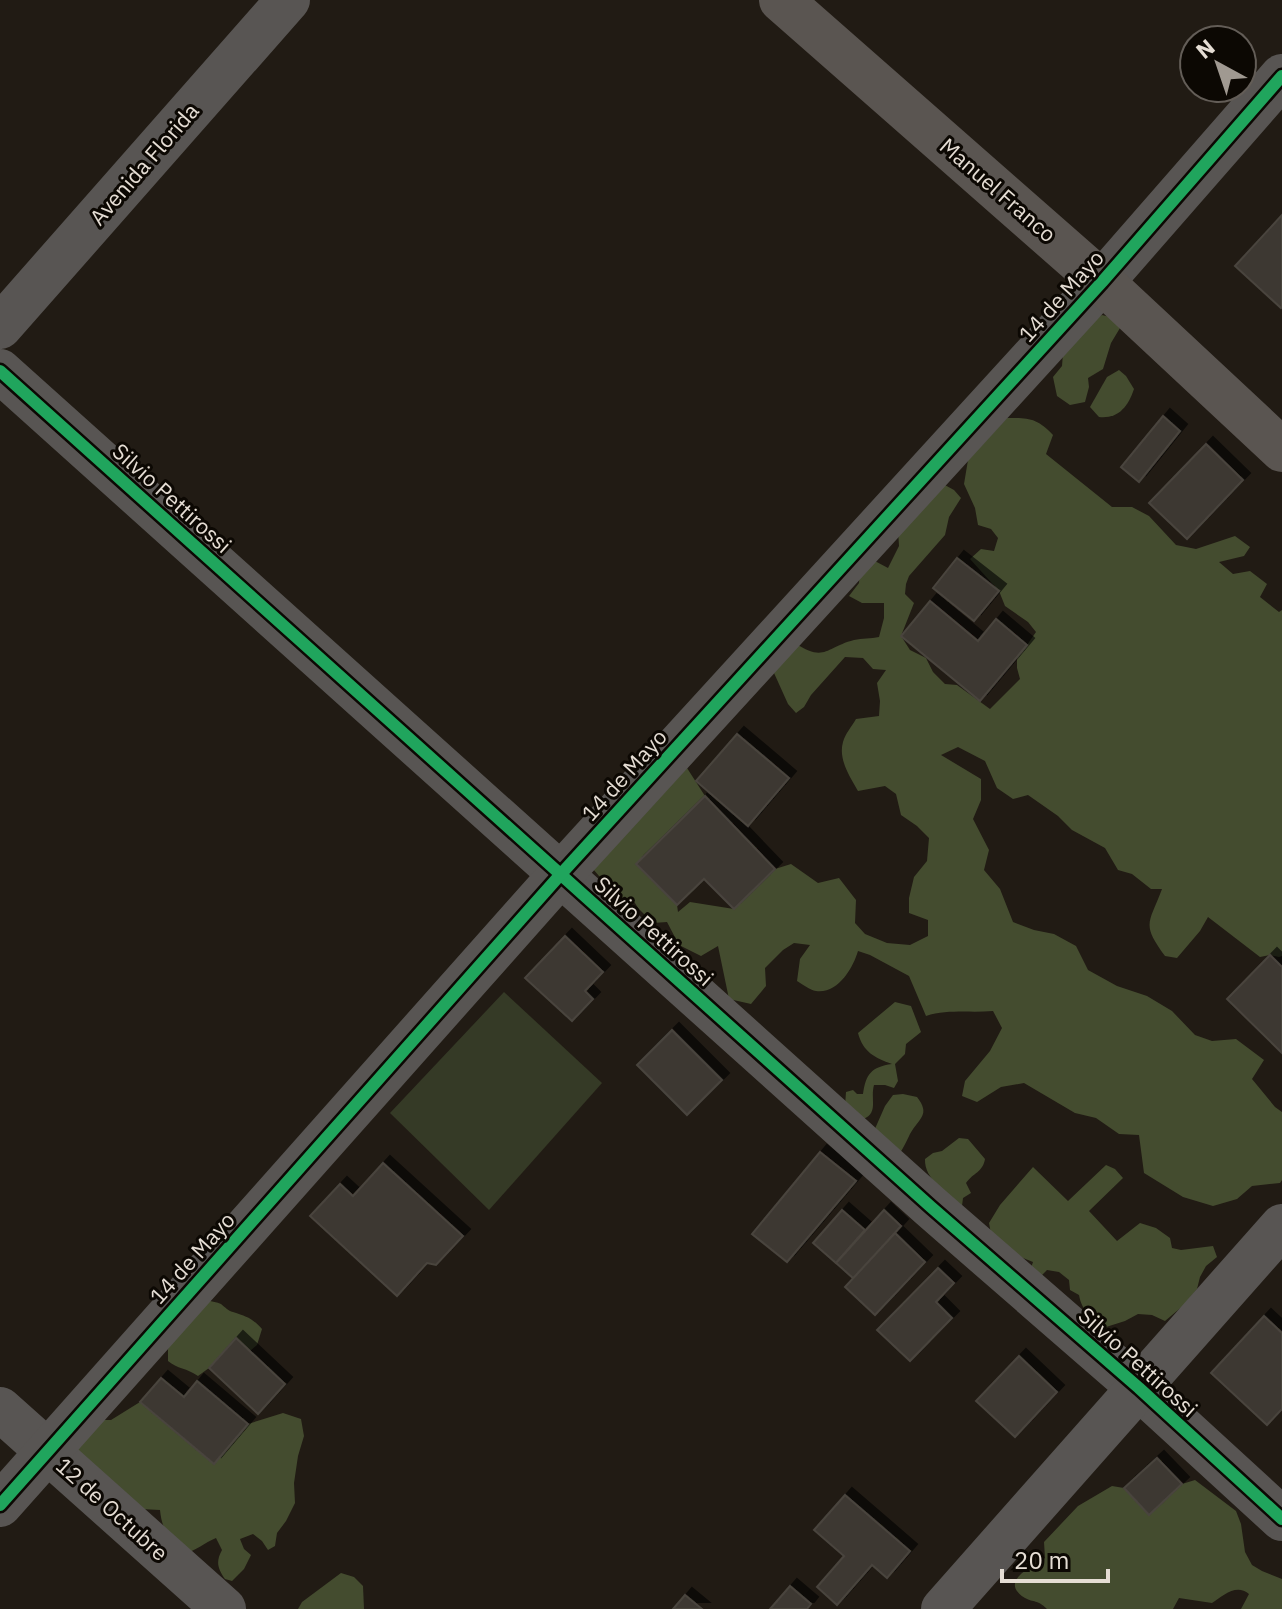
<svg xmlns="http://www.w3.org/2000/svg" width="1282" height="1609" viewBox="0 0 1282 1609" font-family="'IBM Plex Sans',sans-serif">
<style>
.green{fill:#353a26}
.forest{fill:#444c2f}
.building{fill:#3e3933;stroke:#49443e;stroke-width:2;filter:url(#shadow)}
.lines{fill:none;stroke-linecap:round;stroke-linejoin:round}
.minor{stroke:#585553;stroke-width:44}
.major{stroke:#5a5551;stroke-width:44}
.cycleway-casing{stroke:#0c0803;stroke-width:17}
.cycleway{stroke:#20a55d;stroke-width:12}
.labels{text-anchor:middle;stroke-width:6;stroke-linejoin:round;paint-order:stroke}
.street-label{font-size:22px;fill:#e5ddd4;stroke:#0c0803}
</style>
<defs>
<filter id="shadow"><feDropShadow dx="7" dy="-7" stdDeviation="0" flood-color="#0009"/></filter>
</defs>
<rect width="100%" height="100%" fill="#211b14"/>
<path class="green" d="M 504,992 L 602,1083 L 489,1210 L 390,1113 Z"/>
<g class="forest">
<path d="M 1102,315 L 1118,319 L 1120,328 L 1111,343 L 1103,369 L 1088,378 L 1089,387 L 1085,402 L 1070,405 L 1057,396 L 1053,377 L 1062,366 L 1063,353 L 1090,322 Z"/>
<path d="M 1119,370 L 1126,376 L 1134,389 C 1128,407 1118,419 1099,417 L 1090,407 L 1107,377 Z"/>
<path d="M 1007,418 C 1029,418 1037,418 1053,435 L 1046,454 L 1112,507 L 1132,507 L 1149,516 L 1176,545 L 1196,549 L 1235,536 L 1250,547 L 1244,556 L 1219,562 L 1233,574 L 1250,571 L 1267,584 L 1260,597 L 1279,612 L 1282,610 L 1282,956 L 1279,957 L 1270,955 L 1260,957 L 1208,917 L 1200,931 L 1177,958 L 1165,956 C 1141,923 1149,924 1162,889 L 1151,889 L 1132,874 L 1118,870 L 1105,848 L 1072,830 L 1058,816 L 1028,795 L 1013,799 L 997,788 L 985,761 L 958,747 L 941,755 L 981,779 L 981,800 L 973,819 L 989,850 L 984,870 L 1000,889 L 1013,922 L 1034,930 L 1054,934 L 1076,946 L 1088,970 L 1117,986 L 1147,996 L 1172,1011 L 1195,1035 L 1212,1041 L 1236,1039 L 1264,1060 L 1252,1079 L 1275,1107 L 1282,1112 L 1282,1180 L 1280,1183 L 1252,1186 L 1237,1199 L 1213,1206 L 1183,1197 L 1144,1173 L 1139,1135 L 1119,1134 L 1096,1118 L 1075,1113 L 1024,1083 L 1001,1087 L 977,1102 L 962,1096 L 965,1081 L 990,1051 L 1002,1028 L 993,1011 C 970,1013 948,1009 926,1016 L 909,976 L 870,955 L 858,951 C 853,968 838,994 816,991 C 810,990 802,984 797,981 L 800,959 L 810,945 L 794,943 L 783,950 L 765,968 L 766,986 L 751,1004 L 729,999 L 718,946 L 701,956 L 679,945 L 667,922 L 653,923 L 638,908 L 632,898 L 625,902 L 616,897 L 614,884 L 599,876 L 593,869 L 687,768 L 705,796 L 637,864 L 677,905 L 678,912 L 690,902 L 734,909 L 775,869 L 791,864 L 818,883 L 839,878 L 856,900 L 855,923 L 865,934 L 887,943 L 910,945 L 928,936 L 928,920 L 909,913 L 909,898 L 914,877 L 927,861 L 929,838 L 917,826 L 901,815 L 896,794 L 885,786 L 858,791 C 850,777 838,759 843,742 C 845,734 852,726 856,719 L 879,716 L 880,701 L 877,683 L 886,670 L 873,669 L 863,658 L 845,657 L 811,695 L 804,707 L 796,713 L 788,704 L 774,673 L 783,658 L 795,643 C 825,663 826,647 854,640 C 862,638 871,639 879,637 L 884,618 L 884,603 L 862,603 L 849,596 L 859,583 L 860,569 L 873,560 L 888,568 L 899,546 L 898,530 L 943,484 L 954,490 L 961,498 L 949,517 L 945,535 L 909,576 L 906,584 L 905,594 L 914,603 L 901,636 L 910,650 L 926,658 L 933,672 L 945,684 L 957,685 L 990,709 L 1020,679 L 1017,668 L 1017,654 L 1027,645 L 1036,632 L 1028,622 L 1005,606 L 999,591 L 970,559 L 981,549 L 994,551 L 998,538 L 991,529 L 978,525 L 975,508 L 964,484 L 968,460 Z"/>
<path d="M 895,1002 L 911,1006 L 921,1032 L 906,1044 L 905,1054 L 895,1064 L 898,1081 L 894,1088 L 885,1085 L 874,1085 C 870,1099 879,1113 863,1119 L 845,1106 L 846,1092 L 853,1090 L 857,1094 L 863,1094 C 866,1074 871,1067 892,1064 C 875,1058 863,1052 858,1033 Z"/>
<path d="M 903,1094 L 917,1097 C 931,1115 919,1118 910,1134 C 907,1140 904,1147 900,1153 L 874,1131 L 885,1106 L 893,1095 Z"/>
<path d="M 959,1138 L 968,1139 L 985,1159 C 983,1172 973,1173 966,1183 L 971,1193 L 963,1198 L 962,1206 C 948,1193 924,1180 925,1159 L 933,1153 L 942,1151 Z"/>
<path d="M 1106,1165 L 1115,1169 L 1123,1178 L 1089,1211 L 1117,1241 L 1140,1223 L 1156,1228 L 1170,1238 L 1172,1248 L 1181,1250 L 1213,1246 L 1217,1257 L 1206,1266 L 1200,1277 L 1197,1289 L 1184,1305 L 1165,1321 L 1152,1315 L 1138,1314 L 1125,1321 L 1106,1327 C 1092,1318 1082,1312 1079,1295 L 1070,1290 L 1069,1280 L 1059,1272 L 1047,1270 L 1034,1283 L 1029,1274 L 1033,1262 L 1023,1258 L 992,1239 L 989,1223 L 1000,1205 L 1033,1167 L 1068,1201 Z"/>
<path d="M 208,1300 C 212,1302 217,1302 221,1304 C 225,1307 228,1311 233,1312 C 247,1317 251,1317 262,1329 L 257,1345 L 250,1351 L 235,1338 L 209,1368 L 198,1376 C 187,1368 177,1369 168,1361 L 168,1349 L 172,1341 Z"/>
<path d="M 140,1402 L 214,1464 L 248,1424 L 283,1413 L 301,1419 L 304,1436 L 298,1456 L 294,1483 L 295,1503 L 286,1521 L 277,1533 L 275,1546 L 268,1550 L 262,1541 L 253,1534 L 240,1539 L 244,1549 L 251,1555 L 244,1569 L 232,1581 L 225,1579 C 217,1568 216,1561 222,1550 L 216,1538 C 204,1543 197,1550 184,1554 C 170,1539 162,1531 160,1510 L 141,1509 L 75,1459 L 85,1424 L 100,1420 L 111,1420 Z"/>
<path d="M 1195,1480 L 1236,1511 L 1241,1524 L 1245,1552 L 1252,1565 L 1262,1571 L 1282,1579 L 1282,1609 L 1241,1609 L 1249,1594 C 1236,1583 1223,1596 1212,1603 L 1179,1598 L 1173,1609 L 1047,1609 C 1037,1599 1034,1603 1025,1598 C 998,1581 1032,1567 1045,1558 L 1044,1542 L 1078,1506 L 1112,1486 L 1124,1488 L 1182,1484 Z"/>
<path d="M 341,1573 L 354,1577 L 363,1586 L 364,1609 L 298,1609 L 302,1602 Z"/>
</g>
<g class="building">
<path d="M 1282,215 L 1282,307 L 1281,308 L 1235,266 Z"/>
<path d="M 1163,416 L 1180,431 L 1139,482 L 1121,467 Z"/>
<path d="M 1206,444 L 1243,480 L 1187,539 L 1149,503 Z"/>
<path d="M 957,558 L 999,591 L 974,621 L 933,588 Z"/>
<path d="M 930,601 L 978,641 L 996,619 L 1027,645 L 980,701 L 901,636 Z"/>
<path d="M 737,734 L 789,778 L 748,826 L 696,781 Z"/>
<path d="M 705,796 L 775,869 L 734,909 L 704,879 L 677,905 L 636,864 Z"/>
<path d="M 565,936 L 603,972 L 585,991 L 593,999 L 572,1021 L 525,978 Z"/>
<path d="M 1270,955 L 1282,967 L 1282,1053 L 1227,999 Z"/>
<path d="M 672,1030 L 722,1080 L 687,1115 L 637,1065 Z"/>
<path d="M 820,1152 L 856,1181 L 787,1262 L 752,1234 Z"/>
<path d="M 383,1163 L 463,1236 L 436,1265 L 427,1263 L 397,1296 L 310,1216 L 340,1184 L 353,1196 Z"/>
<path d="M 842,1210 L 865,1230 L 836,1263 L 813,1243 Z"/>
<path d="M 884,1210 L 901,1226 L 854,1279 L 836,1263 Z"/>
<path d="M 895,1233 L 925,1262 L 875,1315 L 845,1287 Z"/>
<path d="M 938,1268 L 954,1283 L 936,1302 L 952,1318 L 910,1361 L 877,1330 Z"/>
<path d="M 1264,1316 L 1282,1333 L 1282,1409 L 1267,1425 L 1211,1373 Z"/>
<path d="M 236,1338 L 285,1384 L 258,1414 L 209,1368 Z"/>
<path d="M 1019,1356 L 1057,1392 L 1015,1437 L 976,1401 Z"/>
<path d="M 161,1378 L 184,1397 L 197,1381 L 248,1424 L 214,1464 L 140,1402 Z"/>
<path d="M 1157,1458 L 1182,1484 L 1149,1515 L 1124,1488 Z"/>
<path d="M 845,1495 L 910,1551 L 887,1578 L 872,1565 L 837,1605 L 817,1587 L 844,1556 L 814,1530 Z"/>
<path d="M 790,1586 L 811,1604 L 807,1609 L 770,1609 Z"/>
<path d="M 685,1595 L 702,1609 L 673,1609 Z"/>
</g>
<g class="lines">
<g class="minor">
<path d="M 0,327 L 288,0"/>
<path d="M 0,371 L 931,1207 L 1139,1388 L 1282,1519"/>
<path d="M 0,1409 L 224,1609"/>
<path d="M 0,1505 L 561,874 L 1102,282 L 1282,76"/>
<path d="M 943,1609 L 1282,1226"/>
</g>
<path class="major" d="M 781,0 L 1102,282 L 1282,450"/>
<defs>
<g id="cycleway">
<path d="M 0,371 L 931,1207 L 1139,1388 L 1282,1519"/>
<path d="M 0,1505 L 561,874 L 1102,282 L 1282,76"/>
</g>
</defs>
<use href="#cycleway" class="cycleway-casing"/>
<use href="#cycleway" class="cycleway"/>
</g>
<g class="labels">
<g class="street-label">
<text transform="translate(144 164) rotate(-49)" y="8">Avenida Florida</text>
<text transform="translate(998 190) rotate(41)" y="8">Manuel Franco</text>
<text transform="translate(1061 296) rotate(-48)" y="8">14 de Mayo</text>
<text transform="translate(172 498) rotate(42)" y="8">Silvio Pettirossi</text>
<text transform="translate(624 775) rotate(-48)" y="8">14 de Mayo</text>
<text transform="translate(654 931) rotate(42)" y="8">Silvio Pettirossi</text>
<text transform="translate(192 1258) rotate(-48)" y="8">14 de Mayo</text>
<text transform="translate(1138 1362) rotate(42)" y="8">Silvio Pettirossi</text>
<text transform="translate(112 1509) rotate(42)" y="8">12 de Octubre</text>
</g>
</g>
<g transform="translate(1218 64) rotate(320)"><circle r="38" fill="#0c0803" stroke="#635d57" stroke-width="2"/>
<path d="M0-6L14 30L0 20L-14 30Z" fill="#a09991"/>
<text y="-12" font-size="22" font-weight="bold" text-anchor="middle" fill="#e5ddd4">N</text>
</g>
<path d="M1002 1569v12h106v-12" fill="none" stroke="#e5ddd4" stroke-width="4"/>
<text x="1014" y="1569" font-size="24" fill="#e5ddd4" stroke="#0c0803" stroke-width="6" paint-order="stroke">20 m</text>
</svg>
